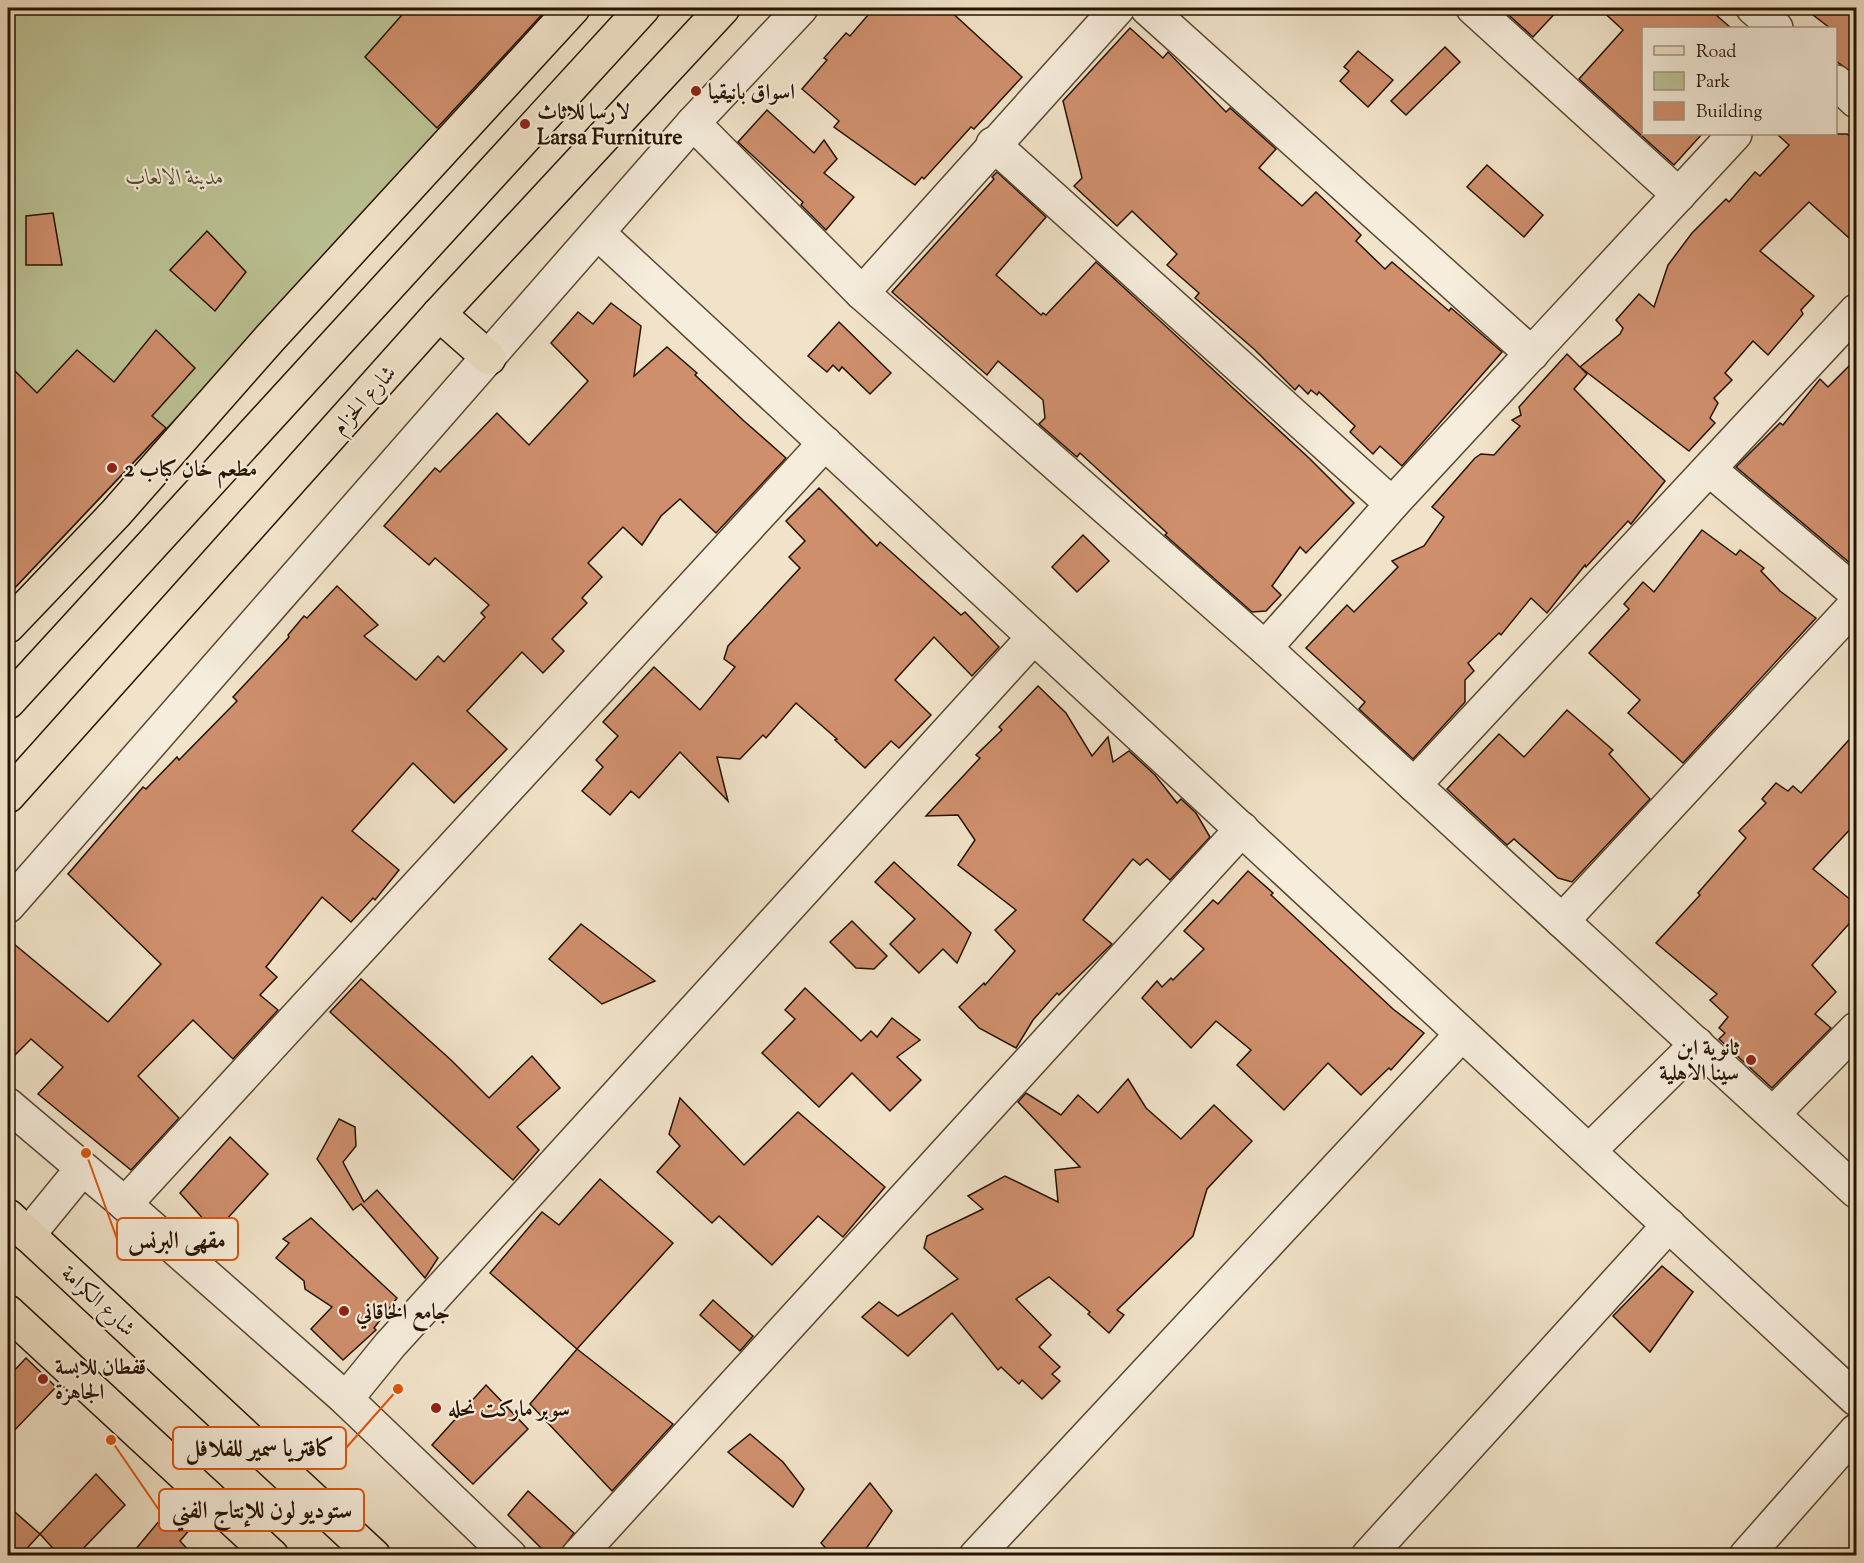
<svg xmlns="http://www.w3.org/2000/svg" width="1864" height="1563" viewBox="0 0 1864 1563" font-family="'Sorts Mill Goudy',Amiri,serif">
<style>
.green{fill:#bcc395;stroke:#716b4a;stroke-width:1.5}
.building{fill:#cf8f6d;stroke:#261300;stroke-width:1.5}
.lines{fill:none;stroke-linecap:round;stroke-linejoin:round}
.minor-casing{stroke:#594732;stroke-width:36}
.major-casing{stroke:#261300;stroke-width:36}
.minor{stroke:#f6eddc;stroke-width:33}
.major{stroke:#f1e3c9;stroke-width:33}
.poi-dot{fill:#8f2418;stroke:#f6eddc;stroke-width:2}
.labels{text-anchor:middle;stroke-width:4.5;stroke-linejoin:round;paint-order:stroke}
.poi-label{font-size:22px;font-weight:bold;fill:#261300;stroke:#f6eddc;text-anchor:start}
.park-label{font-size:22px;font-style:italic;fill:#5a5134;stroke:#f6eddc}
.street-label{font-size:22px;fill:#261300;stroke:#f6eddc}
.leader{fill:none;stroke:#de560b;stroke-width:2}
.callout-dot{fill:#de560b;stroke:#f6eddc;stroke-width:2}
.callout{fill:#f6eddc;stroke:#de560b;stroke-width:2}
.callout-label{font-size:24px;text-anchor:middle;font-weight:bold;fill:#261300}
</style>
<rect width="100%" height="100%" fill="#f1e3c9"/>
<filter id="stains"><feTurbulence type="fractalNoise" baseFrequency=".00333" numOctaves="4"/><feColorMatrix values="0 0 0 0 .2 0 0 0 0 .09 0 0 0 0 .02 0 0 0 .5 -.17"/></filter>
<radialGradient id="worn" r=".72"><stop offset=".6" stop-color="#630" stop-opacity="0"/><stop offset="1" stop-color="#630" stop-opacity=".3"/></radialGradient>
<path class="green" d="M 8,8 L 554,8 L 278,311 L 8,595 Z"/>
<g class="building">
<path d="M 408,8 L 548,8 L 437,128 L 365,57 Z"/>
<path d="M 874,8 L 947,8 L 1022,77 L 974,129 L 971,127 L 924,179 L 922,177 L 915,185 L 834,127 L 839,121 L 802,89 L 827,60 L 824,58 L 846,33 L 850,36 Z"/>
<path d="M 1501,8 L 1560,8 L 1533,37 Z"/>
<path d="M 1599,8 L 1708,8 L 1731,28 L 1644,28 L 1644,134 L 1702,134 L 1674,165 L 1579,79 L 1623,30 Z"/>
<path d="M 1804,8 L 1857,8 L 1857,76 L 1836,61 L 1836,28 L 1830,28 Z"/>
<path d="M 1130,28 L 1163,58 L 1168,52 L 1226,112 L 1230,108 L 1276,149 L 1259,168 L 1302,206 L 1316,192 L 1361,235 L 1356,241 L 1385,269 L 1392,262 L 1449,311 L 1451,308 L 1502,352 L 1402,466 L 1380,446 L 1373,454 L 1350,432 L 1355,426 L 1319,392 L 1317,395 L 1311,390 L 1308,394 L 1299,385 L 1295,390 L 1255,350 L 1195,298 L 1199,293 L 1167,265 L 1177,254 L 1132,211 L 1117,226 L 1074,186 L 1082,178 L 1063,101 Z"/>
<path d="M 1445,47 L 1460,62 L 1406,115 L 1391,101 Z"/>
<path d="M 1358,51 L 1393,80 L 1368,107 L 1340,81 L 1349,71 L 1344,67 Z"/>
<path d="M 767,110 L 814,153 L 824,140 L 837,159 L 824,173 L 854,197 L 826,230 L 801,205 L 803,202 L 738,142 Z"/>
<path d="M 1777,134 L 1847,134 L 1857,140 L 1857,245 L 1809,202 L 1760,251 L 1814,296 L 1801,310 L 1803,314 L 1768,355 L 1753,341 L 1725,373 L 1732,380 L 1714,398 L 1718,403 L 1710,418 L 1715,423 L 1689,451 L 1580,367 L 1620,334 L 1623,328 L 1616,320 L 1639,294 L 1654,307 L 1668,265 L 1692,233 L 1726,199 L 1729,202 L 1755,172 L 1760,176 L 1789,145 Z"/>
<path d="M 1487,165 L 1543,215 L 1524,237 L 1467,187 Z"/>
<path d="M 997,172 L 1046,217 L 996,275 L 1041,315 L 1043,313 L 1046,315 L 1096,262 L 1309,458 L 1354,503 L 1306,553 L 1300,547 L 1272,586 L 1281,595 L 1266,611 L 1252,612 L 1165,535 L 1167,533 L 1080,453 L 1077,457 L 1039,424 L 1045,418 L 1043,400 L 998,361 L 987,375 L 892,292 L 994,179 L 992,177 Z"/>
<path d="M 53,213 L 62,265 L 26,265 L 26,216 Z"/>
<path d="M 207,231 L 246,272 L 215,311 L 170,270 Z"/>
<path d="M 611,303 L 641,326 L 634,376 L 667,347 L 697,373 L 695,375 L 744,421 L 786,458 L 716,533 L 680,499 L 661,516 L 642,545 L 623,527 L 588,563 L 602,577 L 582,598 L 587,603 L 552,639 L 564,651 L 543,673 L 522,652 L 467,711 L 507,749 L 454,803 L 413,763 L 352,831 L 399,870 L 375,900 L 373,898 L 351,922 L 322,897 L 266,967 L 277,977 L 260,995 L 278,1010 L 233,1059 L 193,1020 L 138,1076 L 179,1118 L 131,1170 L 38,1094 L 63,1067 L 31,1039 L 8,1062 L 8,939 L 108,1022 L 161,964 L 68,874 L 143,787 L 146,789 L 177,757 L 179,760 L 237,701 L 233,697 L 289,637 L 288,635 L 304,616 L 307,618 L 337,586 L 378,625 L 364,636 L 416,680 L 438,656 L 444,662 L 485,617 L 481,613 L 489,605 L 435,558 L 429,565 L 384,526 L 435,468 L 440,472 L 497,413 L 529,445 L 588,381 L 551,343 L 578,312 L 593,324 Z"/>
<path d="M 839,322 L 891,373 L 870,394 L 842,367 L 839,371 L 833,365 L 827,372 L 808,356 Z"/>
<path d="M 156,330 L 195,368 L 152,416 L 166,428 L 8,595 L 8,364 L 37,393 L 77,350 L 114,382 Z"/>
<path d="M 1567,354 L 1587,374 L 1574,389 L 1665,481 L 1631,524 L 1628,521 L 1586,567 L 1585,565 L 1547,613 L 1531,598 L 1501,635 L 1499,633 L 1468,663 L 1474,671 L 1465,680 L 1465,702 L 1413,759 L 1359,709 L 1365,702 L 1306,648 L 1347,605 L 1354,612 L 1398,567 L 1392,561 L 1424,546 L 1444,517 L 1432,507 L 1475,458 L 1481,454 L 1494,455 L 1520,426 L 1512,420 L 1521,415 L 1519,407 Z"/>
<path d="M 1857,358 L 1857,556 L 1850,563 L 1736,467 L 1780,423 L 1783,425 L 1820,379 L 1828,387 Z"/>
<path d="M 819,488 L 877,546 L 880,542 L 961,615 L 965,612 L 999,647 L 972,676 L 934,637 L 895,680 L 931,715 L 899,748 L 891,741 L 865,768 L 835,740 L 837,739 L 796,703 L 766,738 L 763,735 L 740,759 L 717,757 L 728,801 L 680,752 L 639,798 L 631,791 L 610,815 L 582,791 L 603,767 L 596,760 L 618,736 L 603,722 L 654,667 L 700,710 L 735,667 L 724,659 L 728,646 L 800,568 L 789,557 L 805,541 L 786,521 Z"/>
<path d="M 1702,530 L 1736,555 L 1740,550 L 1764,568 L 1761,571 L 1780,591 L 1816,618 L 1683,763 L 1628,713 L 1640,700 L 1589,653 L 1629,609 L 1624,604 L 1643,582 L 1654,592 Z"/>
<path d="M 1083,535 L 1109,561 L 1077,592 L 1052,567 Z"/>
<path d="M 1038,686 L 1066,713 L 1092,756 L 1108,737 L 1113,762 L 1129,751 L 1155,775 L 1177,803 L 1181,799 L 1196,813 L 1210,837 L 1170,880 L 1147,859 L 1140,865 L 1133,859 L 1083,920 L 1112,944 L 1059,995 L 1057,993 L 1033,1020 L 1016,1048 L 979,1028 L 959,1007 L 984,983 L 985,985 L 1015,951 L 995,930 L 1016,910 L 958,865 L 975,840 L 958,815 L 926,816 L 980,758 L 976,755 L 1002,730 L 999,727 Z"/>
<path d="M 1567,710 L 1613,750 L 1609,754 L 1650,799 L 1572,882 L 1558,878 L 1514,839 L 1507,845 L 1447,789 L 1499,734 L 1524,757 Z"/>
<path d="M 1857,731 L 1857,822 L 1813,869 L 1857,905 L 1857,915 L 1812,965 L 1836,992 L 1815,1014 L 1831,1028 L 1772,1088 L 1719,1039 L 1725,1033 L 1719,1028 L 1728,1017 L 1710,1000 L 1717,994 L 1656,943 L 1700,895 L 1698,893 L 1746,838 L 1739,831 L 1766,803 L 1762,799 L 1776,783 L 1788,791 L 1793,786 L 1801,793 Z"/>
<path d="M 894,862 L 971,933 L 957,963 L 943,949 L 919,973 L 890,944 L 915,919 L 875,882 Z"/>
<path d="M 1248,871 L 1273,893 L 1271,895 L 1393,1009 L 1424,1033 L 1391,1070 L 1389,1068 L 1361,1095 L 1328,1063 L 1284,1110 L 1237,1065 L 1251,1050 L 1216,1021 L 1191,1048 L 1142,998 L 1157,981 L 1162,987 L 1171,978 L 1173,980 L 1204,949 L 1184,931 L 1213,900 L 1218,904 Z"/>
<path d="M 852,921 L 887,956 L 874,969 L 856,968 L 830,942 Z"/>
<path d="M 581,924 L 655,981 L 602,1004 L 549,959 Z"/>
<path d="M 361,979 L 451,1060 L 489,1098 L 532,1056 L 560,1088 L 517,1127 L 539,1150 L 513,1180 L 330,1012 Z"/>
<path d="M 805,988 L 861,1041 L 871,1031 L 877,1037 L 892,1018 L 920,1040 L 897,1057 L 921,1080 L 890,1111 L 852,1073 L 819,1107 L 762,1053 L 795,1019 L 785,1010 Z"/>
<path d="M 1128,1079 L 1146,1108 L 1181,1139 L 1214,1105 L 1252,1141 L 1207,1189 L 1193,1236 L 1117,1310 L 1124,1315 L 1109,1333 L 1088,1314 L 1090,1312 L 1049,1277 L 1016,1299 L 1051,1335 L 1039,1347 L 1060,1367 L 1052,1374 L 1060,1381 L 1042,1399 L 1022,1380 L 1019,1384 L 1001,1367 L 998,1370 L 952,1313 L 908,1356 L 862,1317 L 879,1302 L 898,1316 L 958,1279 L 924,1248 L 927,1236 L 983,1209 L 968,1196 L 1005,1176 L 1058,1202 L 1055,1170 L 1080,1167 L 1018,1102 L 1026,1093 L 1061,1115 L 1078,1095 L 1098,1113 Z"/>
<path d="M 680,1098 L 744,1165 L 798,1112 L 885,1187 L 843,1237 L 818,1216 L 772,1265 L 719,1216 L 712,1223 L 657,1172 L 680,1146 L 669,1134 Z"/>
<path d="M 339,1119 L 355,1127 L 356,1146 L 343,1162 L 364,1202 L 377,1190 L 438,1258 L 425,1278 L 361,1204 L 353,1210 L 317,1159 Z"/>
<path d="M 230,1137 L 268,1174 L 215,1232 L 180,1193 Z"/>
<path d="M 600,1179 L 673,1243 L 577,1349 L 490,1273 L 542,1212 L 559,1225 Z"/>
<path d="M 311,1218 L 397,1298 L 374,1328 L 376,1330 L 343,1360 L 311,1329 L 332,1307 L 305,1289 L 304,1281 L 276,1258 L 289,1243 L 283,1239 Z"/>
<path d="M 1662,1266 L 1693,1292 L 1650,1352 L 1613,1316 Z"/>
<path d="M 713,1300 L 753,1336 L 740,1351 L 700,1315 Z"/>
<path d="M 577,1349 L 673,1424 L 612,1491 L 530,1404 Z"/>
<path d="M 26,1358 L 56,1387 L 8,1437 L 8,1377 Z"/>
<path d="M 486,1385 L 528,1429 L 473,1484 L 432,1445 Z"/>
<path d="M 750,1434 L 783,1462 L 804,1489 L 793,1507 L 728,1452 Z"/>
<path d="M 96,1474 L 125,1505 L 76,1556 L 60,1556 L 40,1534 Z"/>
<path d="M 870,1483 L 892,1511 L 861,1556 L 833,1556 L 821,1543 Z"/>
<path d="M 528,1491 L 574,1533 L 557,1556 L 549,1556 L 508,1515 Z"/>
<path d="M 180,1496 L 201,1516 L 180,1541 L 194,1556 L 130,1556 Z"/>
<path d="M 8,1506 L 40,1534 L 20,1556 L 8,1556 Z"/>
</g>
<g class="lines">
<defs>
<g id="minor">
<path d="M 1147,8 L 1532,354"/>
<path d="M 1473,8 L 1679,195"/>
<path d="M 1753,8 L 1776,28"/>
<path d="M 1836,82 L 1856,101"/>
<path d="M 693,123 L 862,293 L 1265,648 L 1856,1191"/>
<path d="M 993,144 L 1392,504"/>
<path d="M 598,233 L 1856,1399"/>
<path d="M 862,293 L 1118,8"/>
<path d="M 1709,469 L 1856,593"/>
<path d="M 1265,648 L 1392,504 L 1735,134"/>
<path d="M 1414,785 L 1856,311"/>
<path d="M 8,906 L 693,123 L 801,8"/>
<path d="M 1562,921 L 1856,604"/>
<path d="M 8,1105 L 125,1204 L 346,1399 L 510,1556"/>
<path d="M 1773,1114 L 1856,1029"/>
<path d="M 1589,1151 L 1697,1044"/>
<path d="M 125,1204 L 825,443"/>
<path d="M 28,1235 L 82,1169"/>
<path d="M 346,1399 L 390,1345 L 1034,637"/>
<path d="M 578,1556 L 1242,829"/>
<path d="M 976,1556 L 1462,1034"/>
<path d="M 1368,1556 L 1669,1225"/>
<path d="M 1746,1556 L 1856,1431"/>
</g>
<g id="major">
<path d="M 439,314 L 489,358"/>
<path d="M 8,626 L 116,513 L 271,337 L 573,8"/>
<path d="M 8,702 L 643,8"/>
<path d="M 8,796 L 439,314 L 723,8"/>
<path d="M 8,1216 L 374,1556"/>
<path d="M 8,1312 L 272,1556"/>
</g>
</defs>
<use href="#minor" class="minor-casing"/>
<use href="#major" class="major-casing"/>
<use href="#minor" class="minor"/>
<use href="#major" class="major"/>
</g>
<g class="poi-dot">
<circle cx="696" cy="91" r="6"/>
<circle cx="525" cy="124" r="6"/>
<circle cx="112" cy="468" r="6"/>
<circle cx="1751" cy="1060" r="6"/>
<circle cx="344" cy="1311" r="6"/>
<circle cx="43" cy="1379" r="6"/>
<circle cx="436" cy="1408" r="6"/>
</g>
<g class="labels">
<g class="poi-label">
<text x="708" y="99">اسواق بانيقيا</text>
<text x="537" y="119">لارسا للاثاث<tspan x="537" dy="25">Larsa Furniture</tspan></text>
<text x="124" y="476">مطعم خان كباب 2</text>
<text x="1739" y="1055" text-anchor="end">ثانوية ابن<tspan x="1739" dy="25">سينا الاهلية</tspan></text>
<text x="356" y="1319">جامع الخاقاني</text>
<text x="55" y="1374">قفطان للابسة<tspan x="55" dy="25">الجاهزة</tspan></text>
<text x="448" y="1416">سوبر ماركت نحله</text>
</g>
<g class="park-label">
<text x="175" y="184">مدينة الالعاب</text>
</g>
<g class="street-label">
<text transform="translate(363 399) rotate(-48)" y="8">شارع الحزام</text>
<text transform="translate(99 1300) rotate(43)" y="8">شارع الكرامة</text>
</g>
</g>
<path class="leader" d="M86 1153L117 1239M398 1389L346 1448M111 1440L159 1510"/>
<g class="callout-dot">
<circle cx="86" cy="1153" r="6"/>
<circle cx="398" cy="1389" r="6"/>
<circle cx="111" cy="1440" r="6"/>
</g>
<g class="callout">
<rect x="117" y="1218" width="121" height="42" rx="6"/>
<rect x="173" y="1427" width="173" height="42" rx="6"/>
<rect x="159" y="1489" width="205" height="42" rx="6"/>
</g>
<g class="callout-label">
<text x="177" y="1248">مقهى البرنس</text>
<text x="260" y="1456">كافتريا سمير للفلافل</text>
<text x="262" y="1518">ستوديو لون للإنتاج الفني</text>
</g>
<rect width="1864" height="1563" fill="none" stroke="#f1e3c9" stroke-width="30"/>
<rect x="9" y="9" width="1846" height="1545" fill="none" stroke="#261300" stroke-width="3"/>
<rect x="15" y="15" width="1834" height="1533" fill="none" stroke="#261300" stroke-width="1.5"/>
<rect x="1642" y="27" width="195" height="108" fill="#f6eddc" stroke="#a39684" stroke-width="1.5"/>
<rect x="1654" y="46" width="30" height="9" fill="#f1e3c9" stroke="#a39684" stroke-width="1.5"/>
<text x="1696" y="57" font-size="18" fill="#261300">Road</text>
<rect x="1654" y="72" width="30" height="18" fill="#bcc395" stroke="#a39684" stroke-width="1.5"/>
<text x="1696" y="87" font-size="18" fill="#261300">Park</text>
<rect x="1654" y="102" width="30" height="18" fill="#cf8f6d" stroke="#a39684" stroke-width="1.5"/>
<text x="1696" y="117" font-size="18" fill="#261300">Building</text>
<rect width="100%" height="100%" filter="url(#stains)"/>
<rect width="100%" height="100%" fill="url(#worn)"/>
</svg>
